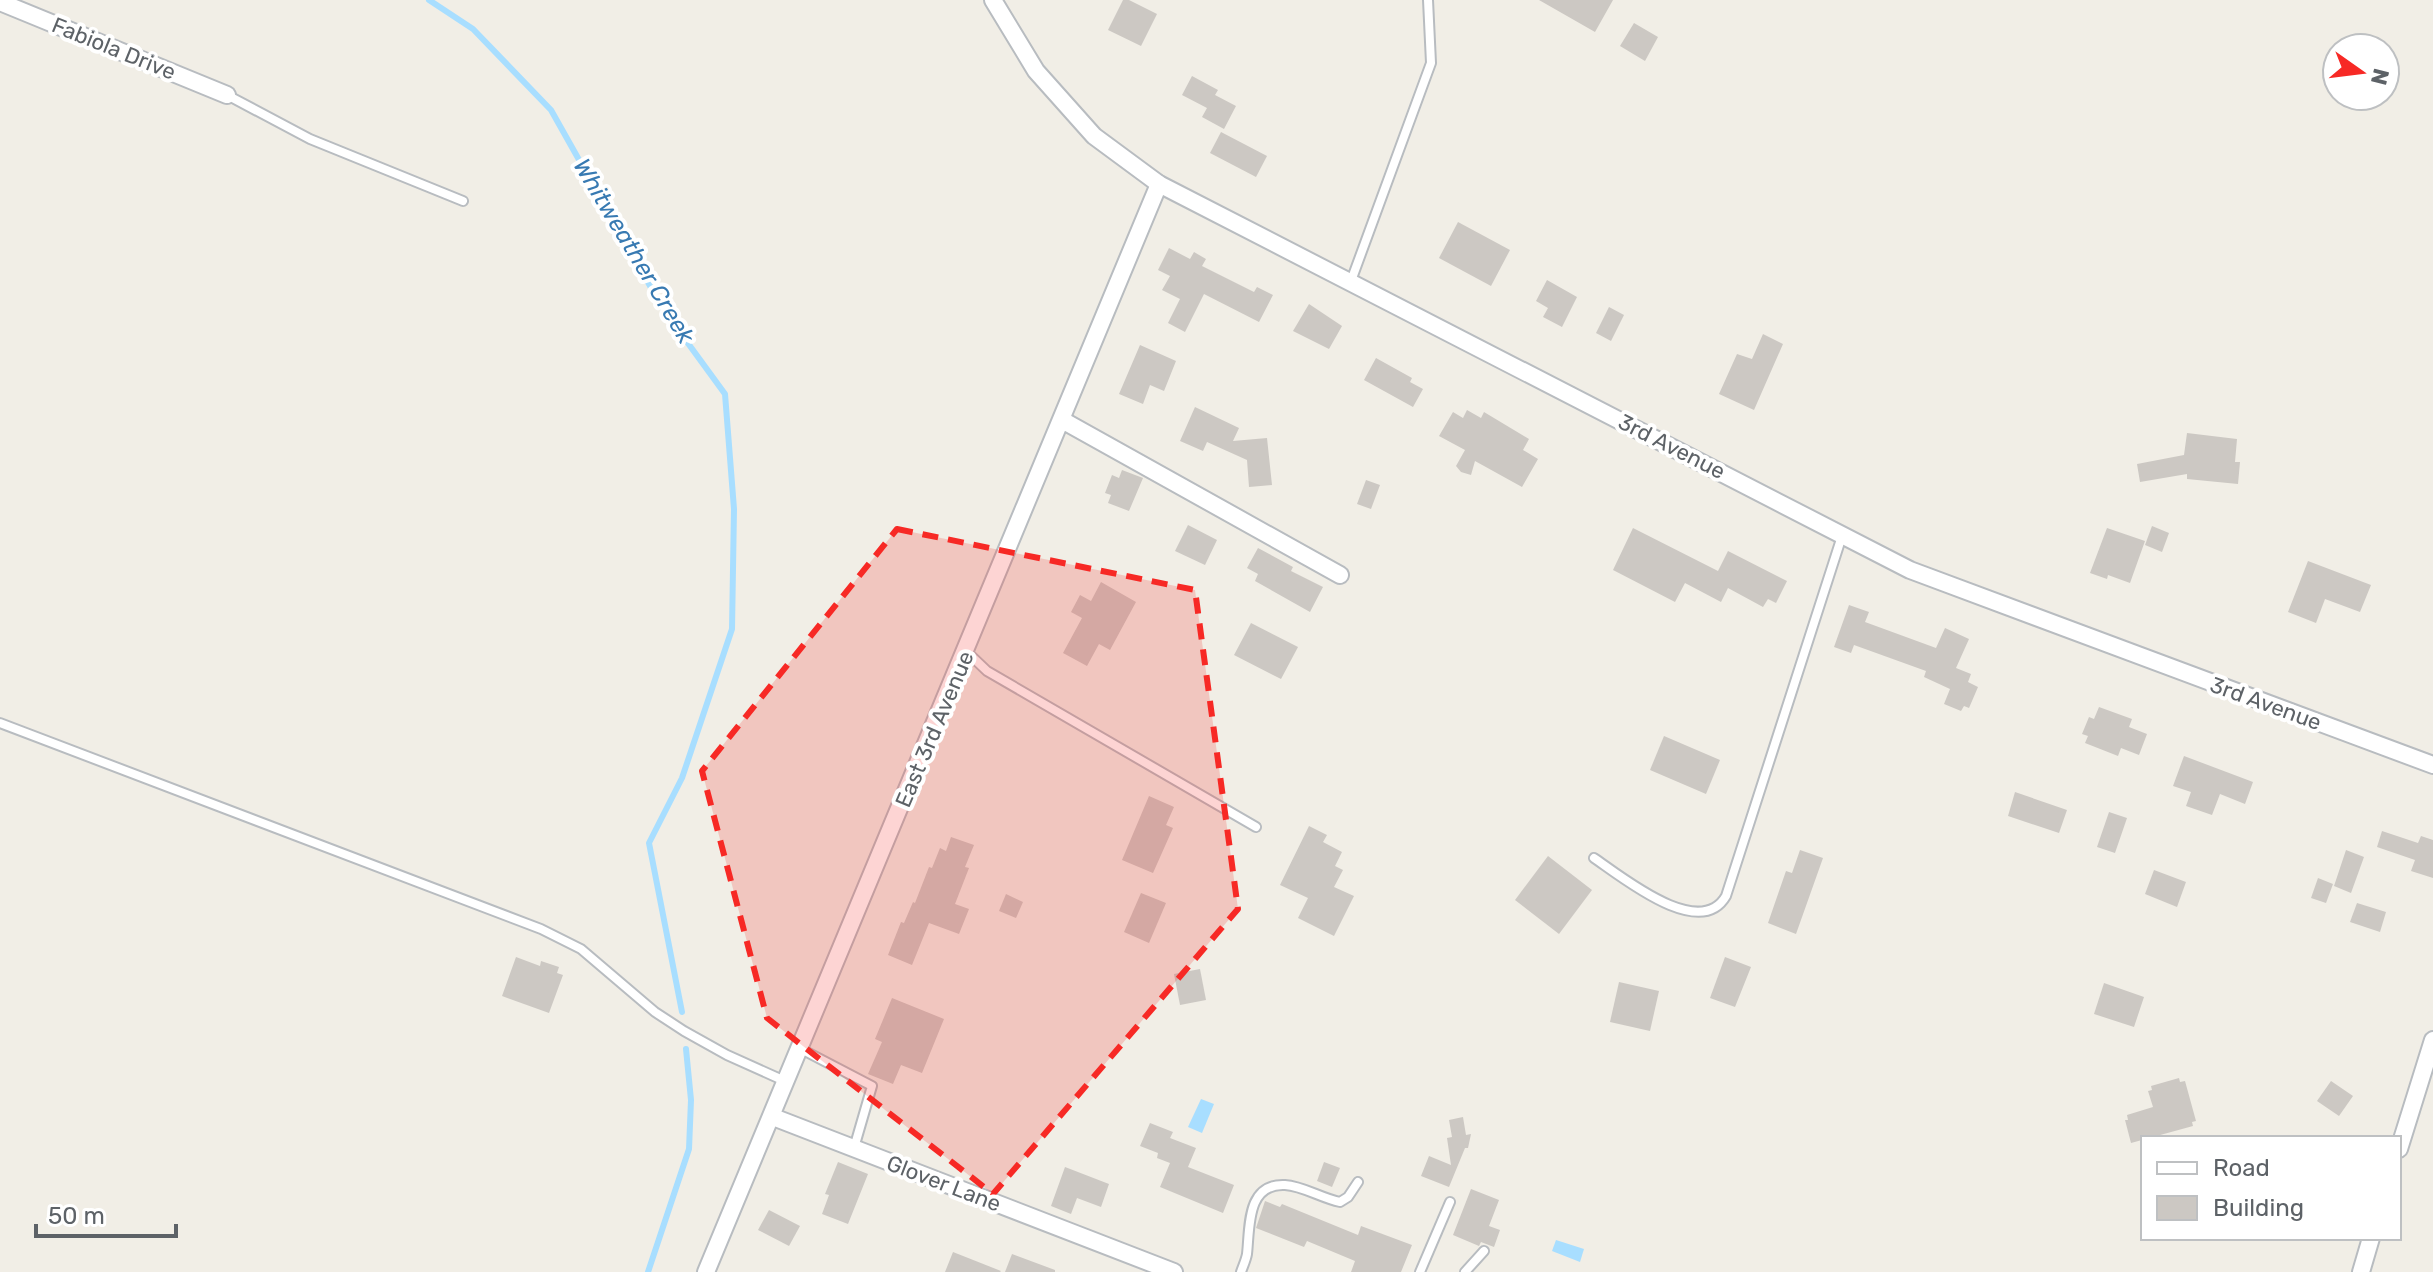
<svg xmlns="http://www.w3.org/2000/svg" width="2433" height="1272" viewBox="0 0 2433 1272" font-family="Rubik,sans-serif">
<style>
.water{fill:#a8deff}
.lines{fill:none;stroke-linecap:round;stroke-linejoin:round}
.stream{stroke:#a8deff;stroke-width:6}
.building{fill:#ccc8c3}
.service-casing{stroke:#b8bcc0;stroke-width:12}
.minor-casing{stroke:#b8bcc0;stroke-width:20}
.service{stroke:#fff;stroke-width:8}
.minor{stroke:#fff;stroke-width:16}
.marked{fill:#f72925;fill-opacity:0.2;stroke:#f72925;stroke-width:6;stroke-dasharray:16 10;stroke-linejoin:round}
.labels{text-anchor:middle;stroke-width:8;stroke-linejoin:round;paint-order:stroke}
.street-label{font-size:22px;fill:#5d6267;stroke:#fff}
.water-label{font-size:24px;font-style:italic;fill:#387ab2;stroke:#fff}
</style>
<rect width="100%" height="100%" fill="#f1eee6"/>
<g class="water">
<path d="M 1201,1099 L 1214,1104 L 1202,1133 L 1188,1127 Z"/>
<path d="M 1556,1240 L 1584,1249 L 1580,1262 L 1552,1251 Z"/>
</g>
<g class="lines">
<g class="stream">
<path d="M 429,0 L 473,29 L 551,110 L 663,309 L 725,394 L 734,509 L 732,629 L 682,778 L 649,843 L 682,1012"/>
<path d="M 648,1272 L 689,1149 L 691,1100 L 686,1049"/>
</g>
</g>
<g class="building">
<path d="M 1123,0 L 1129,0 L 1157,14 L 1141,46 L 1108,30 Z"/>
<path d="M 1539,0 L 1613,0 L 1595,32 Z"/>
<path d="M 1634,23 L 1658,37 L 1645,61 L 1620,46 Z"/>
<path d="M 1192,76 L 1218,90 L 1215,95 L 1236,106 L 1224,129 L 1202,117 L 1207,108 L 1182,95 Z"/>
<path d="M 1221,132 L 1267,156 L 1256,177 L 1210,153 Z"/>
<path d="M 1458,222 L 1510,250 L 1491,286 L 1439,258 Z"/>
<path d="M 1169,248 L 1190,259 L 1194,252 L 1206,259 L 1202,266 L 1254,292 L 1257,287 L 1273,295 L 1259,322 L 1204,294 L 1185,332 L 1168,323 L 1180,299 L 1162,290 L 1170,276 L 1158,270 Z"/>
<path d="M 1547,280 L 1577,297 L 1562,327 L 1543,317 L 1548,308 L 1536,301 Z"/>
<path d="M 1309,304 L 1342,326 L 1329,349 L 1293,331 Z"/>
<path d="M 1609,307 L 1624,315 L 1611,341 L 1596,333 Z"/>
<path d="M 1763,334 L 1783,344 L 1754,410 L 1719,394 L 1737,354 L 1752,359 Z"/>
<path d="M 1140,345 L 1176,361 L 1164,391 L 1150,385 L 1143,404 L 1119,394 Z"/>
<path d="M 1376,358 L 1412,378 L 1410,382 L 1423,389 L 1413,407 L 1364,380 Z"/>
<path d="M 1195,407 L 1239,428 L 1233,441 L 1267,438 L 1272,485 L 1249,487 L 1247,460 L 1207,442 L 1203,451 L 1180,441 Z"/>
<path d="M 1467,410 L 1481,418 L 1484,412 L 1529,439 L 1523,450 L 1538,459 L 1522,487 L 1475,461 L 1471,475 L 1461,472 L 1456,466 L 1465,450 L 1439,436 L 1453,412 L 1463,418 Z"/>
<path d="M 2187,433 L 2237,439 L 2235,462 L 2240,462 L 2238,484 L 2187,479 L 2187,474 L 2140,482 L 2137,464 L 2184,455 Z"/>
<path d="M 1122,470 L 1143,478 L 1129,511 L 1108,503 L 1111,495 L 1105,493 L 1112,475 L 1119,478 Z"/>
<path d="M 1366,480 L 1380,485 L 1371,509 L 1357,504 Z"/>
<path d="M 1188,525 L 1217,540 L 1205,565 L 1175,551 Z"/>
<path d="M 2152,526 L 2169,533 L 2162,552 L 2145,545 Z"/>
<path d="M 1633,528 L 1718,571 L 1728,551 L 1787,581 L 1776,603 L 1768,599 L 1763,607 L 1728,588 L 1721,602 L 1685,583 L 1675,602 L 1613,570 Z"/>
<path d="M 2107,528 L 2145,541 L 2130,583 L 2108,575 L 2107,579 L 2090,573 Z"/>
<path d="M 1258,548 L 1293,567 L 1291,571 L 1323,587 L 1310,612 L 1255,581 L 1258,574 L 1247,568 Z"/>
<path d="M 2308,561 L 2371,585 L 2360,612 L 2325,599 L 2316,623 L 2288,612 Z"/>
<path d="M 1101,582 L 1136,602 L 1110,650 L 1099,644 L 1087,666 L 1063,653 L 1082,618 L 1071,612 L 1080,595 L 1091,601 Z"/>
<path d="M 1849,605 L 1869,612 L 1865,622 L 1936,648 L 1945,628 L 1969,639 L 1956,668 L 1971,674 L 1968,682 L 1978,687 L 1969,708 L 1964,706 L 1961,711 L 1944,704 L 1950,689 L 1924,677 L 1926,671 L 1854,645 L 1851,653 L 1834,647 Z"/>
<path d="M 1251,623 L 1298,647 L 1281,679 L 1234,655 Z"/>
<path d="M 2099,707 L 2132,719 L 2129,727 L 2147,734 L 2139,755 L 2121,748 L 2118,756 L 2085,743 L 2088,736 L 2082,734 L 2089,717 L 2094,719 Z"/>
<path d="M 1664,736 L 1720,760 L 1706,794 L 1650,770 Z"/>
<path d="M 2184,756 L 2253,782 L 2245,804 L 2220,794 L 2212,815 L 2186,806 L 2191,792 L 2173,786 Z"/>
<path d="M 2015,792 L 2067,810 L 2059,833 L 2008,816 Z"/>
<path d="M 1149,796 L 1174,807 L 1166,825 L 1173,828 L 1153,873 L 1122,860 Z"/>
<path d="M 2109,812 L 2127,818 L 2115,853 L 2097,847 Z"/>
<path d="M 1309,826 L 1327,835 L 1323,842 L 1342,852 L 1335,866 L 1343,870 L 1334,887 L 1354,896 L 1334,936 L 1298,918 L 1308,898 L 1280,885 Z"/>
<path d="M 2382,831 L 2418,843 L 2421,836 L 2433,840 L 2433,878 L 2411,871 L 2415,860 L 2377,847 Z"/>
<path d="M 951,837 L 974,845 L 965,867 L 969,868 L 955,904 L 969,909 L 959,934 L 929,923 L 912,965 L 888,955 L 901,922 L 904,923 L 913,902 L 915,903 L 929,867 L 932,868 L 940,848 L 946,851 Z"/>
<path d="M 1800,850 L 1823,858 L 1796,934 L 1768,923 L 1786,871 L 1792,873 Z"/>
<path d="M 2346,850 L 2364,857 L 2351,893 L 2334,886 Z"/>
<path d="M 1548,856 L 1592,890 L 1559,934 L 1515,900 Z"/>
<path d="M 2154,870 L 2186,882 L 2177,907 L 2145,894 Z"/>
<path d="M 2318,878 L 2333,884 L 2326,903 L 2311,898 Z"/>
<path d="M 1141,893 L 1166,903 L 1149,943 L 1124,932 Z"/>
<path d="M 1006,894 L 1023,902 L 1016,918 L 999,911 Z"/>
<path d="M 2357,903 L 2386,912 L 2380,932 L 2350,922 Z"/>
<path d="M 516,957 L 540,966 L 541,961 L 559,967 L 557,973 L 563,975 L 549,1013 L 502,996 Z"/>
<path d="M 1725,957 L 1751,967 L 1735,1007 L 1710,998 Z"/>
<path d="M 1200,969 L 1206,1000 L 1180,1005 L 1174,974 Z"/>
<path d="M 1619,982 L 1659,991 L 1650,1031 L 1610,1022 Z"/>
<path d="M 2104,983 L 2144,997 L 2134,1027 L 2094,1014 Z"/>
<path d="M 892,998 L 944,1019 L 922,1073 L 901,1065 L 893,1084 L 868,1074 L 882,1042 L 875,1039 Z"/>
<path d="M 2179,1078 L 2180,1082 L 2185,1081 L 2196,1121 L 2192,1122 L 2193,1126 L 2131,1143 L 2125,1120 L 2128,1120 L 2127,1115 L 2153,1107 L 2148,1091 L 2152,1090 L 2151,1086 Z"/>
<path d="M 2331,1081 L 2353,1096 L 2339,1116 L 2317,1101 Z"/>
<path d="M 1463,1117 L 1466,1135 L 1471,1134 L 1468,1148 L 1465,1148 L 1449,1187 L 1421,1176 L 1429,1156 L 1451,1165 L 1447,1138 L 1452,1137 L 1449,1120 Z"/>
<path d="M 1150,1123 L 1173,1132 L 1170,1138 L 1196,1148 L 1188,1167 L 1234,1185 L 1223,1213 L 1160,1187 L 1170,1163 L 1157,1158 L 1158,1153 L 1140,1146 Z"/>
<path d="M 838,1162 L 868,1174 L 848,1224 L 822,1214 L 829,1195 L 825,1194 Z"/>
<path d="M 1324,1162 L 1340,1168 L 1332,1187 L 1317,1181 Z"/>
<path d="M 1065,1167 L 1109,1184 L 1101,1207 L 1077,1198 L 1071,1214 L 1051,1206 Z"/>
<path d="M 1471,1189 L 1499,1200 L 1489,1226 L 1500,1230 L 1494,1247 L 1481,1242 L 1479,1246 L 1453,1235 Z"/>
<path d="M 1265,1201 L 1280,1207 L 1282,1204 L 1358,1235 L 1361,1226 L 1412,1245 L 1401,1272 L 1351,1272 L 1355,1261 L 1307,1241 L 1304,1247 L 1256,1228 Z"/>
<path d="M 769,1210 L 800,1226 L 789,1246 L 758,1230 Z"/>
<path d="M 953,1252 L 1001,1271 L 1000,1272 L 945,1272 Z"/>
<path d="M 1012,1254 L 1055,1270 L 1055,1272 L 1005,1272 Z"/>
</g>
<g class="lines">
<defs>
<g id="service">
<path d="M 227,95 L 310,139 L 463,201"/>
<path d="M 1351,281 L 1431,63 L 1428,0"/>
<path d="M 966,651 L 987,671 L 1256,827"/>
<path d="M 0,723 L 541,929 L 581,949 L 655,1012 L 684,1031 L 727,1055 L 787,1082"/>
<path d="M 1594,858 C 1622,877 1700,941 1726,896 L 1842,536"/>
<path d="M 801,1049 L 872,1086 L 854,1148"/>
<path d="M 1241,1272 C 1243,1266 1246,1260 1247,1254 C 1250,1228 1246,1183 1285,1185 C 1303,1186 1321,1198 1340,1202 L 1348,1197 L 1358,1182"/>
<path d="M 1420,1272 L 1450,1202"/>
<path d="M 1465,1272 L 1484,1251"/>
</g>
<g id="minor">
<path d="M 993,0 L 1036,71 L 1094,136 L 1159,184 L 1910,570 L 2433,765"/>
<path d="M 0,2 L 227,95"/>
<path d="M 1062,420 L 1340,575"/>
<path d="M 773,1117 L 1174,1272"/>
<path d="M 2399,1149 L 2433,1040"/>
<path d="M 706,1272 L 1159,184"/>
<path d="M 2361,1272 L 2371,1238"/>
</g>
</defs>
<use href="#service" class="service-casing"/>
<use href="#minor" class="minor-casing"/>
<use href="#service" class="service"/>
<use href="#minor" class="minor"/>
</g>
<path class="marked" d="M 897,529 L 1195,590 L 1238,909 L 993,1194 L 767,1018 L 702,771 Z"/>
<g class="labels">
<g class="street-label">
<text transform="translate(114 48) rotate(22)" y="8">Fabiola Drive</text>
<text transform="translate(1672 446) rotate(27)" y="8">3rd Avenue</text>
<text transform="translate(2266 703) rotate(20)" y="8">3rd Avenue</text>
<text transform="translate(934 729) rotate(-67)" y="8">East 3rd Avenue</text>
<text transform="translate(944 1183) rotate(21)" y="8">Glover Lane</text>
</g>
<g class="water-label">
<text transform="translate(634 251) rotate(59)" y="8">Whitweather Creek</text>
</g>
</g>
<rect x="2141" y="1136" width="260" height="104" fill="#ffffff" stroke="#bec0c2" stroke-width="2"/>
<rect x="2157" y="1162" width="40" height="12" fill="#ffffff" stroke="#bec0c2" stroke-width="2"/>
<text x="2213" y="1176" font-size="24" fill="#5d6267">Road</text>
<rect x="2157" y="1196" width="40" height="24" fill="#ccc8c3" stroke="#bec0c2" stroke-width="2"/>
<text x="2213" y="1216" font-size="24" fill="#5d6267">Building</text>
<g transform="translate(2361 72) rotate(104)"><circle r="38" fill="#ffffff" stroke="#bec0c2" stroke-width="2"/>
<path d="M0-6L14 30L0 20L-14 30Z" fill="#f72925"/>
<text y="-12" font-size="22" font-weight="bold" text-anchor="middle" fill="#5d6267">N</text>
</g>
<path d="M36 1224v12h140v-12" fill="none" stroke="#5d6267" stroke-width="4"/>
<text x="48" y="1224" font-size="24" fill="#5d6267" stroke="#ffffff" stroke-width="6" paint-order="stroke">50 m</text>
</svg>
